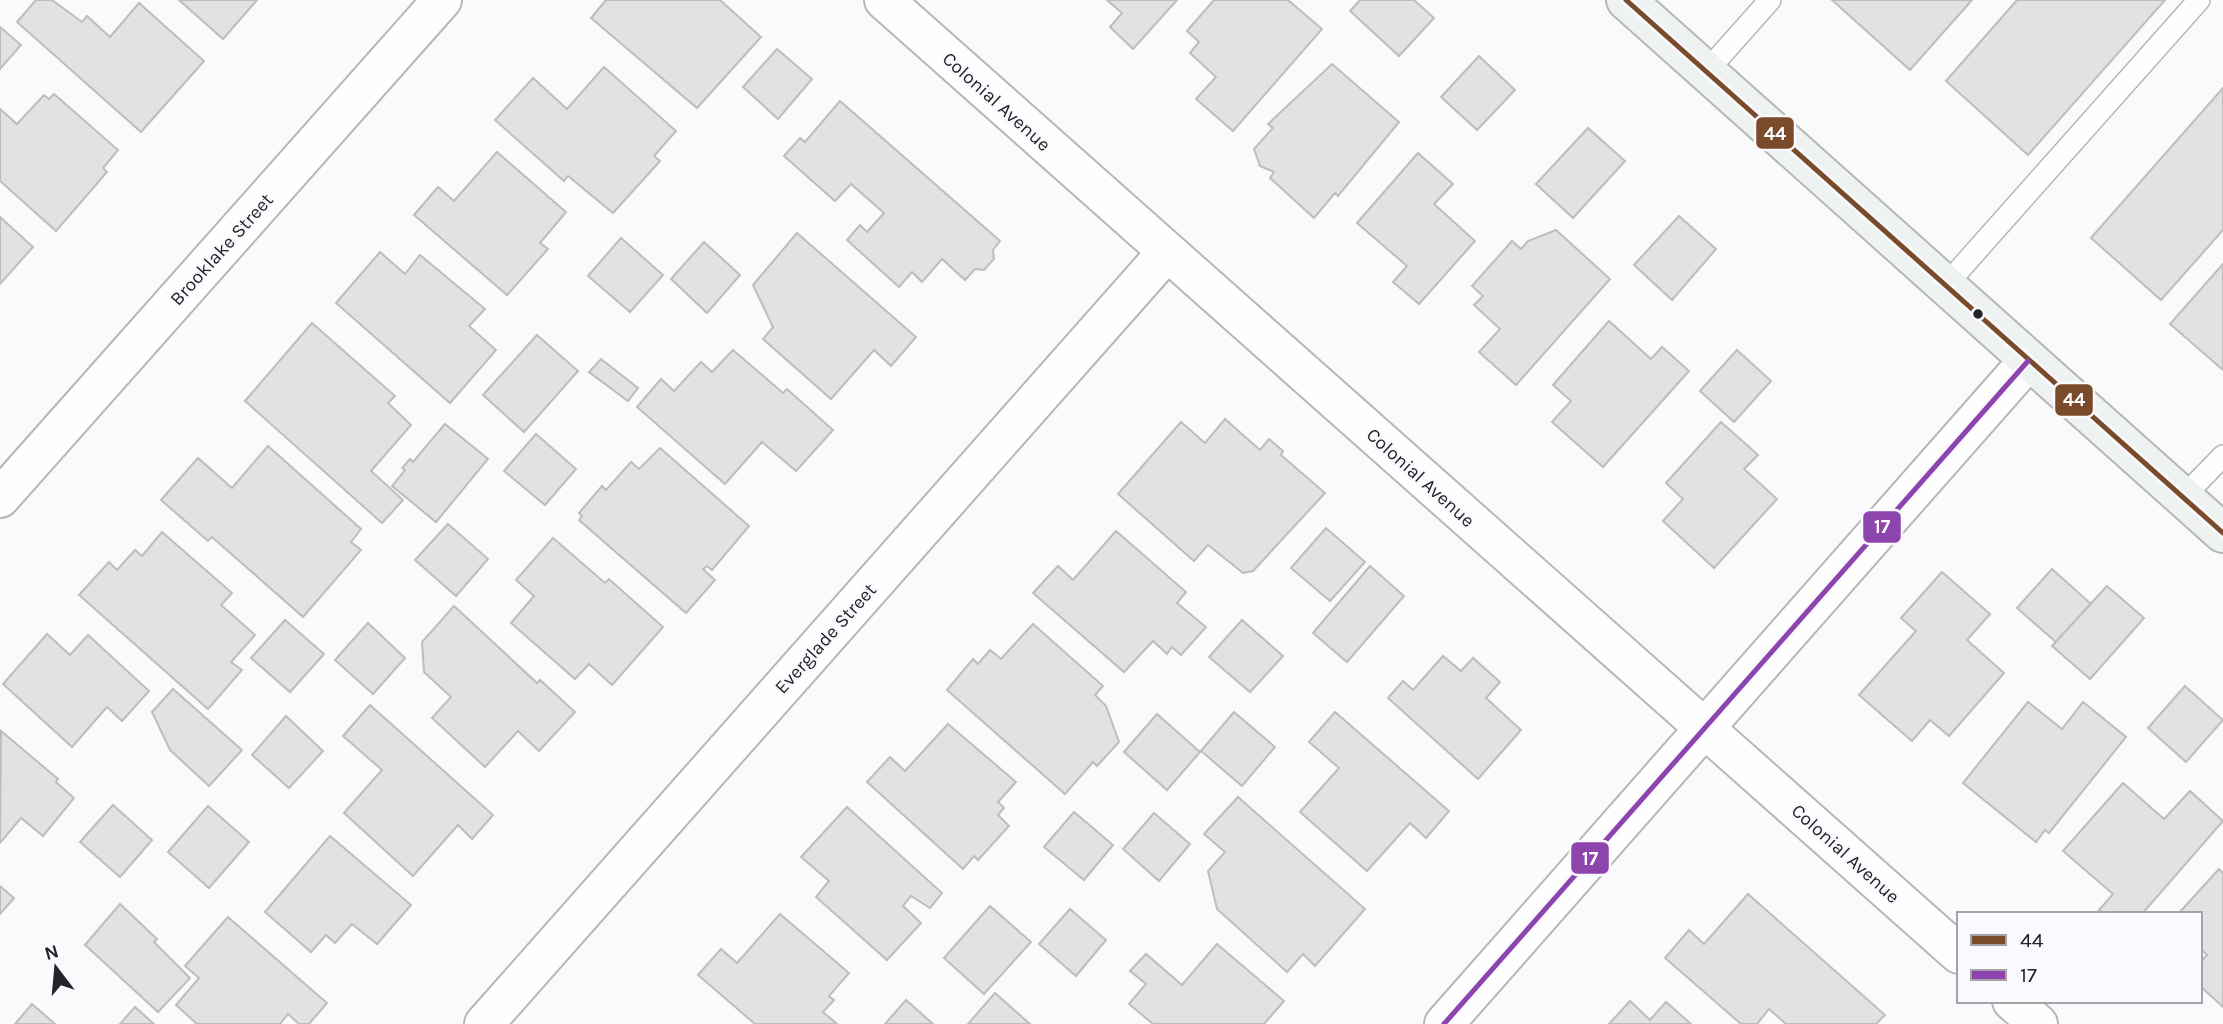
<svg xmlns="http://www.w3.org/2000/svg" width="2223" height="1024" viewBox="0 0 2223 1024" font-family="Karla,sans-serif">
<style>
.building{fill:#e2e2e5;stroke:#bdbdc0;stroke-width:2}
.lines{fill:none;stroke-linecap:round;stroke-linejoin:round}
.lane-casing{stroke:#b7b7ba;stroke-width:24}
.street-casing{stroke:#b7b7ba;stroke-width:42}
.secondary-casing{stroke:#b7b7ba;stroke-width:42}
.lane{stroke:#fefeff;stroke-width:21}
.street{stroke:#fefeff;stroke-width:38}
.secondary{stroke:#eef2f1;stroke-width:38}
.bus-1-casing{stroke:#f9f9fe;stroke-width:10}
.bus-2-casing{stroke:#f9f9fe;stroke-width:10}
.bus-1{stroke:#7a4b2a;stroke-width:5}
.bus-2{stroke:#8e44ad;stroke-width:5}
.bus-dot{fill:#242328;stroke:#f9f9fe;stroke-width:2.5}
.labels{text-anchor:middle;stroke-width:5;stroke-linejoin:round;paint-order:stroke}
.street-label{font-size:19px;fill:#242328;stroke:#f9f9fe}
.line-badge{stroke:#f9f9fe;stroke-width:2.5}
.badge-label{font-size:19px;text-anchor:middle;font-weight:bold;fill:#fff}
</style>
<rect width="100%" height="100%" fill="#fafafd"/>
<g class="building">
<path d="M 36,0 L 52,0 L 82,22 L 87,16 L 110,37 L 139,3 L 204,61 L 141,132 L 17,22 Z"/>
<path d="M 179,0 L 257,0 L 223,39 Z"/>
<path d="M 606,0 L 720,0 L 761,37 L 697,108 L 591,18 Z"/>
<path d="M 1107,0 L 1177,0 L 1133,49 L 1110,27 L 1122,13 Z"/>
<path d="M 1214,0 L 1288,0 L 1322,29 L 1233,131 L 1196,99 L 1216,77 L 1190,53 L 1199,42 L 1187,31 Z"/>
<path d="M 1360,0 L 1414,0 L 1434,18 L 1399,56 L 1350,11 Z"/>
<path d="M 1832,0 L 1972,0 L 1910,70 Z"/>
<path d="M 2017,0 L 2165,0 L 2028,155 L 1946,81 Z"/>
<path d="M 0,27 L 21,45 L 0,69 Z"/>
<path d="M 777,49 L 812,79 L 778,119 L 743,87 Z"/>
<path d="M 1479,56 L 1515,90 L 1477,130 L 1441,97 Z"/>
<path d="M 1332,64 L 1399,122 L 1338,196 L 1335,193 L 1314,218 L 1270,178 L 1274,172 L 1260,166 L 1254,149 L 1273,128 L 1268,124 Z"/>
<path d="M 604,67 L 676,131 L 654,156 L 660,161 L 613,213 L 568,176 L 564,181 L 495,120 L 533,78 L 567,109 Z"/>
<path d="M 2223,88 L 2223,230 L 2161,300 L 2091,238 Z"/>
<path d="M 54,94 L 118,150 L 103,168 L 107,172 L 56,231 L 0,181 L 0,109 L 17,124 L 44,95 L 49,99 Z"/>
<path d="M 840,101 L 1000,241 L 993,250 L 994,259 L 984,270 L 975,269 L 965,280 L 942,259 L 922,282 L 912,272 L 899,287 L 847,240 L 860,225 L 867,232 L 884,213 L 851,184 L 835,201 L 784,156 L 800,138 L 805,142 Z"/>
<path d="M 1588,128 L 1625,161 L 1573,218 L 1536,184 Z"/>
<path d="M 497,152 L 566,212 L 540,243 L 548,249 L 507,295 L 414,215 L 438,187 L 454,201 Z"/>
<path d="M 1418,153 L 1453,184 L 1434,204 L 1475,241 L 1419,304 L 1393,282 L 1407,266 L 1357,223 Z"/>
<path d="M 1679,216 L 1716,249 L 1672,300 L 1634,265 Z"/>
<path d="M 0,217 L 33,247 L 0,284 Z"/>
<path d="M 1556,230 L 1610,279 L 1516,385 L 1479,352 L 1500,329 L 1474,305 L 1483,296 L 1472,286 L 1512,241 L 1521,249 L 1528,241 Z"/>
<path d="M 797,233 L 916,337 L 891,366 L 874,350 L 831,399 L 763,339 L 773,327 L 753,285 Z"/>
<path d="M 621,238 L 663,275 L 630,312 L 588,276 Z"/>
<path d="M 704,242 L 740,275 L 707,313 L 671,279 Z"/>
<path d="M 380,252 L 405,274 L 420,255 L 485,309 L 469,326 L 496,350 L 450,403 L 336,303 Z"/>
<path d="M 2223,264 L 2223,370 L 2170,324 Z"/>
<path d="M 1609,321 L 1651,359 L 1662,347 L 1689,371 L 1603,467 L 1552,422 L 1571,401 L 1553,385 Z"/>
<path d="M 312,323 L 395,396 L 388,403 L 411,425 L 371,471 L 403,500 L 382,523 L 245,401 Z"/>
<path d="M 537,335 L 578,371 L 524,432 L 483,395 Z"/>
<path d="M 733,350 L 783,393 L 787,389 L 833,430 L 796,471 L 762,442 L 725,484 L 637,407 L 661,379 L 674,391 L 701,362 L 712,372 Z"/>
<path d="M 1737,350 L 1771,381 L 1734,422 L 1700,391 Z"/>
<path d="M 601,359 L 638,388 L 628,401 L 589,372 Z"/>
<path d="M 1225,419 L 1260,450 L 1269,439 L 1283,451 L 1281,455 L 1325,493 L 1253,571 L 1243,573 L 1208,545 L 1194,561 L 1118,494 L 1181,422 L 1205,443 Z"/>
<path d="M 1721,422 L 1758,455 L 1744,469 L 1777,499 L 1714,568 L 1663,521 L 1683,499 L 1666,483 Z"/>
<path d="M 445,424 L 488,459 L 436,522 L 392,486 L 405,470 L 402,468 L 410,459 L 413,462 Z"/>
<path d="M 536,434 L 576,469 L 545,505 L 504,471 Z"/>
<path d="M 268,446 L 361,529 L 351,542 L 361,550 L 303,617 L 212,537 L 208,541 L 161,500 L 198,458 L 232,488 Z"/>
<path d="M 660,448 L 749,526 L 712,570 L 707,566 L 703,569 L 715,580 L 686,613 L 579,520 L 582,516 L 579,513 L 602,486 L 606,490 L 631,462 L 639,469 Z"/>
<path d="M 448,524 L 488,559 L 456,596 L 415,560 Z"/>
<path d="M 1326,528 L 1365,562 L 1330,601 L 1291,568 Z"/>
<path d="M 1116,531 L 1186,592 L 1177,603 L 1206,627 L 1181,655 L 1172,647 L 1167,654 L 1153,641 L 1124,672 L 1033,593 L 1058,566 L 1073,580 Z"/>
<path d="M 162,532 L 232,593 L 221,605 L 255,635 L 231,662 L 242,670 L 208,709 L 79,595 L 109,562 L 117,570 L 135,550 L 142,556 Z"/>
<path d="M 553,538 L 605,583 L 609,579 L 663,627 L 612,685 L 589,664 L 575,679 L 511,623 L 534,596 L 516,580 Z"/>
<path d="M 1370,566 L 1404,596 L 1347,662 L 1313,633 Z"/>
<path d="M 2052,569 L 2091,604 L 2056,642 L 2017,608 Z"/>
<path d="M 1942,572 L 1990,614 L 1967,640 L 2004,673 L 1949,736 L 1930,720 L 1912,741 L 1859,695 L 1916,631 L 1901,618 Z"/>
<path d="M 2107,586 L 2144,618 L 2090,679 L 2052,646 Z"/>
<path d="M 454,606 L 537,683 L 540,680 L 575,712 L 539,751 L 518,731 L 485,767 L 432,718 L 451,697 L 424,672 L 422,642 Z"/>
<path d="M 285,620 L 324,654 L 290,692 L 251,658 Z"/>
<path d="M 1242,620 L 1283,656 L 1250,692 L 1209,657 Z"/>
<path d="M 368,623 L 405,658 L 373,694 L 335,660 Z"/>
<path d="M 1033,624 L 1103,686 L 1095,695 L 1106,706 L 1119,742 L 1097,766 L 1093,762 L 1065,794 L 947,690 L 973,659 L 978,664 L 990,650 L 1001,659 Z"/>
<path d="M 47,634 L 70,655 L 88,635 L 149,691 L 122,721 L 107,707 L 72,747 L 3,684 Z"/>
<path d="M 1443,656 L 1461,671 L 1473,658 L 1500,682 L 1486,698 L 1521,730 L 1478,779 L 1388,698 L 1403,681 L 1413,690 Z"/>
<path d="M 2185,686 L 2223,720 L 2186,762 L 2148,728 Z"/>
<path d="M 173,689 L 242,750 L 209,786 L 170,750 L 152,712 Z"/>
<path d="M 2028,702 L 2062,729 L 2083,702 L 2126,737 L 2049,833 L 2045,830 L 2036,842 L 1963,783 Z"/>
<path d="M 370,705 L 493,815 L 472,839 L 458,825 L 413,876 L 344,813 L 382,770 L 343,736 Z"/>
<path d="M 1234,712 L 1275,747 L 1242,786 L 1201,751 Z"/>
<path d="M 1335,712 L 1449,811 L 1426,838 L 1410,823 L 1367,871 L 1300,812 L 1339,768 L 1309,742 Z"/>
<path d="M 1157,714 L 1200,752 L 1167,790 L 1124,752 Z"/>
<path d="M 286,716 L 323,751 L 289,788 L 252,755 Z"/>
<path d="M 948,724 L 1016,782 L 998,802 L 1004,808 L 998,815 L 1009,826 L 978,860 L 974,856 L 963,869 L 867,782 L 890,757 L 905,771 Z"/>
<path d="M 1,731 L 58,779 L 56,782 L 74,798 L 43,836 L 21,818 L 0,843 Z"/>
<path d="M 2123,783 L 2164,819 L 2190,791 L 2223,821 L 2142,914 L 2104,914 L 2099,910 L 2113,894 L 2063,851 Z"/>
<path d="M 1238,797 L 1365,909 L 1315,966 L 1303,954 L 1287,972 L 1217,909 L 1208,871 L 1225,852 L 1204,834 Z"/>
<path d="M 113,805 L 152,840 L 120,877 L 80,842 Z"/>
<path d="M 208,806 L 249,842 L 209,888 L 168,852 Z"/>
<path d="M 847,807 L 942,893 L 930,908 L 911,896 L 903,906 L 921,923 L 887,960 L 816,897 L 829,881 L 801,857 Z"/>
<path d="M 1074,812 L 1113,845 L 1084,880 L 1044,847 Z"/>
<path d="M 1154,813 L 1190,844 L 1159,881 L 1123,849 Z"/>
<path d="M 330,836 L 411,905 L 377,944 L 352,924 L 335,943 L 326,935 L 311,952 L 265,912 Z"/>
<path d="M 2219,869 L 2223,873 L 2223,1007 L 2200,986 L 2200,963 L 2207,955 L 2200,948 L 2200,914 L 2178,914 Z"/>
<path d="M 0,886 L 14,898 L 0,914 Z"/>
<path d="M 1748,894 L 1885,1015 L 1876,1024 L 1786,1024 L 1769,1009 L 1757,1024 L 1741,1024 L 1665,958 L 1689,930 L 1704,944 Z"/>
<path d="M 120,904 L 157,939 L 154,942 L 190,978 L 158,1012 L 85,945 Z"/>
<path d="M 990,906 L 1031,942 L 984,994 L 944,958 Z"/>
<path d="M 1070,909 L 1106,940 L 1076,976 L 1039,944 Z"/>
<path d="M 780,914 L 849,973 L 829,996 L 834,1000 L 823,1012 L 837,1024 L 755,1024 L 698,975 L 721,949 L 737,963 Z"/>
<path d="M 228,917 L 327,1003 L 309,1024 L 299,1024 L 288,1014 L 280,1024 L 197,1024 L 176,1005 L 199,978 L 185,966 Z"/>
<path d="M 1217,944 L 1284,1001 L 1264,1024 L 1153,1024 L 1129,1004 L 1146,984 L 1130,971 L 1146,954 L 1182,985 Z"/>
<path d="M 995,993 L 1030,1024 L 968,1024 Z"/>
<path d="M 906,1000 L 933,1024 L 885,1024 Z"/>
<path d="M 1630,1001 L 1650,1020 L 1666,1002 L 1691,1024 L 1609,1024 Z"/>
<path d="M 32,1004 L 55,1024 L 15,1024 Z"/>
<path d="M 135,1007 L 154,1024 L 120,1024 Z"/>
</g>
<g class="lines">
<defs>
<g id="lane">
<path d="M 1706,72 L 1770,0"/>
<path d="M 1945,286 L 2199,0"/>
<path d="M 2183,497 L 2223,456"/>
</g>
<g id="street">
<path d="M 884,0 L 1959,954"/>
<path d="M 0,498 L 442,0"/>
<path d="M 2012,1001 L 2038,1024"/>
<path d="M 484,1024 L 1167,252"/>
<path d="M 1444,1024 L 2028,361"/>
</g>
<path id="secondary" d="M 1626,0 L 2223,533"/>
</defs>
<use href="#lane" class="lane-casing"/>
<use href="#street" class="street-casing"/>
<use href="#secondary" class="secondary-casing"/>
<use href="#lane" class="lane"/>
<use href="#street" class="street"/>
<use href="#secondary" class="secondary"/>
<defs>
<path id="bus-1" d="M 1626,0 L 2223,533"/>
<path id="bus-2" d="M 1444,1024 L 2028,361"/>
</defs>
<use href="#bus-1" class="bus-1-casing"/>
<use href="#bus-2" class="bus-2-casing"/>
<use href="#bus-1" class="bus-1"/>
<use href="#bus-2" class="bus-2"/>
</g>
<circle class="bus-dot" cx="1978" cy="314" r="6"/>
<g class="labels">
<g class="street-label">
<text transform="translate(997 101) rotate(42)" y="7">Colonial Avenue</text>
<text transform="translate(221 249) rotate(-48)" y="7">Brooklake Street</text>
<text transform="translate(1421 477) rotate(42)" y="7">Colonial Avenue</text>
<text transform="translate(825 638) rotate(-48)" y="7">Everglade Street</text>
<text transform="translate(1846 853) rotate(42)" y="7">Colonial Avenue</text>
</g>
</g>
<g class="line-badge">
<rect x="1755" y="116" width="40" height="34" rx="7" fill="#7a4b2a"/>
<rect x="2054" y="383" width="40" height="34" rx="7" fill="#7a4b2a"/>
<rect x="1862" y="510" width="40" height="34" rx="7" fill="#8e44ad"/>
<rect x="1570" y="841" width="40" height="34" rx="7" fill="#8e44ad"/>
</g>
<g class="badge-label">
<text x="1775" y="140">44</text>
<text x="2074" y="406">44</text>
<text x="1882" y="533">17</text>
<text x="1590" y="865">17</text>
</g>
<rect x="1957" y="912" width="245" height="91" fill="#f9f9fe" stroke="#a4a3a8" stroke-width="2"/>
<rect x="1971" y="935" width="35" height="10" fill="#7a4b2a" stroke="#a4a3a8" stroke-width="2"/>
<text x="2020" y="947" font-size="21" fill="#242328">44</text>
<rect x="1971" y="970" width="35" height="10" fill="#8e44ad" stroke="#a4a3a8" stroke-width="2"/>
<text x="2020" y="982" font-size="21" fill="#242328">17</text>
<g transform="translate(56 968) rotate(344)" stroke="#f9f9fe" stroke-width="5" paint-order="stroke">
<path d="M0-5L12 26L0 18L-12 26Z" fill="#242328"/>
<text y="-10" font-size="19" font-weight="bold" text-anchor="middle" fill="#242328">N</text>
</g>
</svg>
